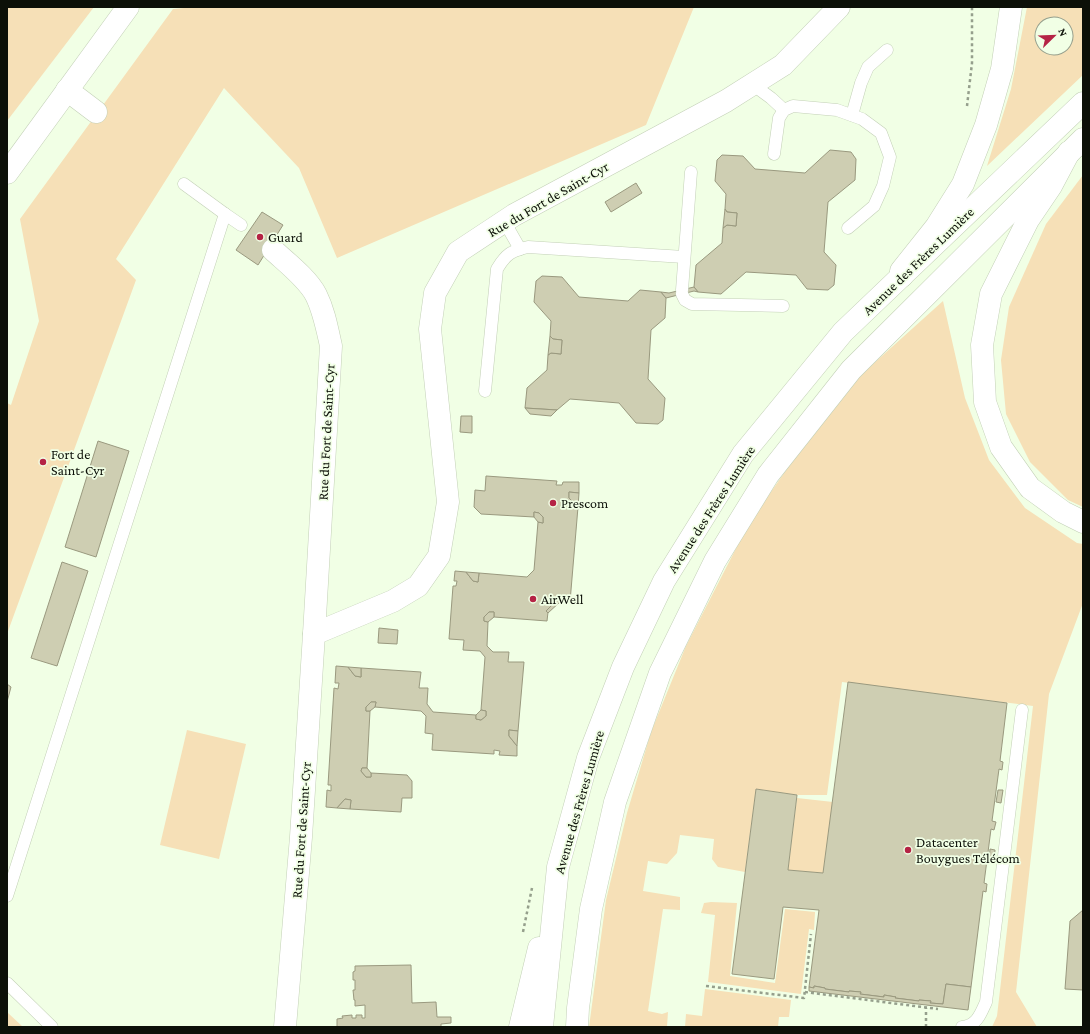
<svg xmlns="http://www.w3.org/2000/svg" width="1090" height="1034" viewBox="0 0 1090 1034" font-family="'Crimson Pro',serif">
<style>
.green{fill:#f6e0b7;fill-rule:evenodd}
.building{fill:#ceceb2;stroke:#9a997f}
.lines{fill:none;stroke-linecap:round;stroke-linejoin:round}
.service-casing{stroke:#c3d0b7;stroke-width:13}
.minor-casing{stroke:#c3d0b7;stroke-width:23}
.secondary-casing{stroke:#c3d0b7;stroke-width:23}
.trunk-casing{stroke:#c3d0b7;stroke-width:23}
.path{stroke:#959f8c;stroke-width:2.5;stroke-dasharray:3 3;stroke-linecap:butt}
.service{stroke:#fff;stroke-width:12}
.minor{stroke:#fff;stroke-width:22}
.secondary{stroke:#fff;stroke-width:22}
.trunk{stroke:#fff;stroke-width:22}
.poi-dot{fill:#b52345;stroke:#f1ffe5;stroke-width:1.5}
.labels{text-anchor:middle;stroke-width:3.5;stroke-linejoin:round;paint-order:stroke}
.street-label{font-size:14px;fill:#0c1008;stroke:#f1ffe5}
.poi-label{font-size:14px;fill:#0c1008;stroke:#f1ffe5;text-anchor:start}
</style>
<rect width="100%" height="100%" fill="#f1ffe5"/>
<g class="green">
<path d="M 7,7 L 94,7 L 7,121 Z"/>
<path d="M 195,7 L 694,7 L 646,125 L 337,258 L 299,168 L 224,88 L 116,259 L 136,280 L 7,634 L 7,403 L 11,405 L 39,321 L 20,219 L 173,9 Z"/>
<path d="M 1027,7 L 1083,7 L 1083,75 L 987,166 L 1011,89 ZM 1042,24 L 1066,24 L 1066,48 L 1042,48 Z"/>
<path d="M 1083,175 L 1083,507 L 1068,500 L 1030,462 L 1006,414 L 1001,360 L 1009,307 L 1046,224 Z"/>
<path d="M 943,301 L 965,398 L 989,460 L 1025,508 L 1077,543 L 1083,544 L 1083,603 L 1049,694 L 1016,992 L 1037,1027 L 992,1027 L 997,1016 L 1033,706 L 842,682 L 827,795 L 797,795 L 756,789 L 745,872 L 718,867 L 712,859 L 714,839 L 680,835 L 677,853 L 667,864 L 648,861 L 643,891 L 680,897 L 680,910 L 663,909 L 648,1011 L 662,1014 L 668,1012 L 667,1027 L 589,1027 L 606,900 L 627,813 L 651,732 L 686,646 L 748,525 L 798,453 L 853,382 Z"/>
<path d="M 187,730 L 246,744 L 219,859 L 160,845 Z"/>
<path d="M 797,798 L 833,802 L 823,873 L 788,870 Z"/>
<path d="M 711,902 L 737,903 L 730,976 L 775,983 L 785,909 L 815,912 L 814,930 L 809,929 L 801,994 L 708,982 L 715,915 L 701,913 L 704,903 Z"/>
<path d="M 705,989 L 791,1000 L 789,1017 L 779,1017 L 778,1027 L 685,1027 L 686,1014 L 702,1016 Z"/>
<path d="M 7,1012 L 23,1027 L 7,1027 Z"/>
</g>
<g class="building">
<path d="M 830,150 L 851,152 L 856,159 L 855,180 L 828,202 L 824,252 L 836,265 L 834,285 L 828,290 L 807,289 L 796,275 L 746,272 L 721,294 L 698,292 L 694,287 L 696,265 L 722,243 L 723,228 L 727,225 L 736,226 L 737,213 L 727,212 L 725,209 L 726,194 L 715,181 L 717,160 L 722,155 L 743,156 L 755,169 L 805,173 Z"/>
<path d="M 636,183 L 642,193 L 611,212 L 605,202 Z"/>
<path d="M 725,209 L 727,212 L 737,213 L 736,226 L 727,225 L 723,228 Z"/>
<path d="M 262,212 L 283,225 L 258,265 L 236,250 Z"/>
<path d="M 542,276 L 562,277 L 579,297 L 628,301 L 640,290 L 661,292 L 666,298 L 665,318 L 651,330 L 648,379 L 665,398 L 663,420 L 658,424 L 636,423 L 619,403 L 570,399 L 557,410 L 525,408 L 527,388 L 547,370 L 548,355 L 551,353 L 561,354 L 562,340 L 553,339 L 550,336 L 551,321 L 534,302 L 536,281 Z"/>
<path d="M 694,287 L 698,292 L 694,291 L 666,298 L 661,292 L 669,293 Z"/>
<path d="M 550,336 L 553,339 L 562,340 L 561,354 L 551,353 L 548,355 Z"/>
<path d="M 525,408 L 557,410 L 551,416 L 530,414 Z"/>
<path d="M 461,416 L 472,416 L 472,433 L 460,432 Z"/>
<path d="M 98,441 L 129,451 L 96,557 L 65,547 Z"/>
<path d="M 486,476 L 557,481 L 556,485 L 562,485 L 563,482 L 579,482 L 579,493 L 569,492 L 569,498 L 578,507 L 570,602 L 561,601 L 559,598 L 546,611 L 548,612 L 547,621 L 494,617 L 494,612 L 489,612 L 484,617 L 484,621 L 488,622 L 487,646 L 493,652 L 509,652 L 508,662 L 524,662 L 518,731 L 509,730 L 509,736 L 517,746 L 517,756 L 499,755 L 500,751 L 494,750 L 494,754 L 432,750 L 433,734 L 425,733 L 426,716 L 421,711 L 375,707 L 376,702 L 371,702 L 366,707 L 366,711 L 370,711 L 367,768 L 362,768 L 361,771 L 366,777 L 371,777 L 371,773 L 407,775 L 412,781 L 412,798 L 402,798 L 401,812 L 350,809 L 351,800 L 345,799 L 337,808 L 326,807 L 327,790 L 331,791 L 331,785 L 328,785 L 334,688 L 338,689 L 339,683 L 335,683 L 336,666 L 348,667 L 355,676 L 361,677 L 361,668 L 421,672 L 419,688 L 428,688 L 427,704 L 433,712 L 476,715 L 476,719 L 481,720 L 486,716 L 486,711 L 481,710 L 485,657 L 480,651 L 463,650 L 464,640 L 449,639 L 453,586 L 456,586 L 457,581 L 454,581 L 455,571 L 466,572 L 473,581 L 478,582 L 479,573 L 527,577 L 534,570 L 538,522 L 543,523 L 543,517 L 539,513 L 534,512 L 534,517 L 481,514 L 474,507 L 475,490 L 485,491 Z"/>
<path d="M 569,492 L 579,493 L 578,507 L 569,498 Z"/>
<path d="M 534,512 L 539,513 L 543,517 L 543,523 L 538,522 L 534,517 Z"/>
<path d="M 62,562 L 88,571 L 57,666 L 31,658 Z"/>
<path d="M 466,572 L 479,573 L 478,582 L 473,581 Z"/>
<path d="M 559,598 L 561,601 L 548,613 L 546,611 Z"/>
<path d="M 489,612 L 494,612 L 494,617 L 488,622 L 484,621 L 484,617 Z"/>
<path d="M 379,628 L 398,630 L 397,644 L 378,643 Z"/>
<path d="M 348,667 L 361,668 L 361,677 L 355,676 Z"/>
<path d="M 848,682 L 1007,703 L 1000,761 L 1003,762 L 1002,770 L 999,769 L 992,821 L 996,822 L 994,830 L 991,829 L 984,883 L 987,884 L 986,892 L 983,891 L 971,987 L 946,984 L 943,1004 L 930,1003 L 931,1001 L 919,1000 L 919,1001 L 895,998 L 896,997 L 884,995 L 884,997 L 860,994 L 861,992 L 849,991 L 849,992 L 825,989 L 825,988 L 814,986 L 814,988 L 809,987 L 819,910 L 783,907 L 774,979 L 732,974 L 756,789 L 797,795 L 788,870 L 823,873 Z"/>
<path d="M 7,684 L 11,687 L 7,702 Z"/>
<path d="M 371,702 L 376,702 L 375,707 L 370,711 L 366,711 L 366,707 Z"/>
<path d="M 481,710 L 486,711 L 486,716 L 481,720 L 476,719 L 476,715 Z"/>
<path d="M 509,730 L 518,731 L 517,746 L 509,736 Z"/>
<path d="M 362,768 L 367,768 L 371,773 L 371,777 L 366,777 L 361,771 Z"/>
<path d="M 998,790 L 1003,790 L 1001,803 L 996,802 Z"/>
<path d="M 345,799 L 351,800 L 350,809 L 337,808 Z"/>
<path d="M 990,849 L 995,850 L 994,862 L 989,862 Z"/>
<path d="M 1083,910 L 1083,990 L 1065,989 L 1070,921 Z"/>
<path d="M 411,965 L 412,1003 L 436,1002 L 437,1017 L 451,1017 L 451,1023 L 441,1024 L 441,1027 L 337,1027 L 337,1019 L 343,1018 L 342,1016 L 352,1015 L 352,1018 L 356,1018 L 356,1015 L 362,1015 L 362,1018 L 365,1018 L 365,1005 L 355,1006 L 355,1000 L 354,1000 L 353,990 L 355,990 L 355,980 L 353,980 L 353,972 L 355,971 L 355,966 Z"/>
<path d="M 946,984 L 971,987 L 968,1010 L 809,991 L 809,987 L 814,988 L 814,986 L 825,988 L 825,989 L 849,992 L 849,991 L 861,992 L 860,994 L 884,997 L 884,995 L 896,997 L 895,998 L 919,1001 L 919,1000 L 931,1001 L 930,1003 L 943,1004 Z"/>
</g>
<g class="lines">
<defs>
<g id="service">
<path d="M 752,84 L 771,98 L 784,110"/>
<path d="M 852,115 L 861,83 L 868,67 L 887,50"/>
<path d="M 774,154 L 779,118 L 784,110 L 793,106 L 837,110 L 862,119 L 881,133 L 890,157 L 883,186 L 874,206 L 848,228"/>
<path d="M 184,184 L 225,214"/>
<path d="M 504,221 L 520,249"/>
<path d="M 682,290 L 691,172"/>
<path d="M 682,294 L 685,300 L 692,304 L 783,306"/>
<path d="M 485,391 L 497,269 C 506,254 511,251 528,247 L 684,257"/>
<path d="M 7,896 L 225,214 L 241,225"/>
<path d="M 7,983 L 52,1027"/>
<path d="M 962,1027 C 977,1026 981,1013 986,1002 L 1022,710"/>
</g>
<g id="minor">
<path d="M 67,90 L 96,112"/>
<path d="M 7,173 L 128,7"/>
<path d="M 273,250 C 286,262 308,279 316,295 C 324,311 327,328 331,346 L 314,634"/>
<path d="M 285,1027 L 301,837 L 314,634 L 393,601 L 418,586 L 439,556 L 448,502 L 430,329 L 435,293 L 458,252 L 514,215 L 726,101 L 783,65 L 839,7"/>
</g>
<g id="secondary">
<path d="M 520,1027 L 539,948"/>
<path d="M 542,1027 L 558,867 L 588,758 L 623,667 L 664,581 L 743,454 L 843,332 L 1083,103"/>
<path d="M 577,1027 L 578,1008 L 591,909 L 615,802 L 660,673 L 715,561 L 768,475 L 851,370 L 1083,139"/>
</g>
<g id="trunk">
<path d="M 1069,152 L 1051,186 L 1028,220 L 991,294 L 982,345 L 985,402 L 1001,447 L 1030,488 L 1063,512 L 1083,522"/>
<path d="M 902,276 L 901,271 L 936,227 L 963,184 L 986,125 L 1002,69 L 1011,7"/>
</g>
</defs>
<use href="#service" class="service-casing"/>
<use href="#minor" class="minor-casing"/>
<use href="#secondary" class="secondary-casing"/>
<use href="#trunk" class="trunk-casing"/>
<g class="path">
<path d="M 967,106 L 972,63 L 972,7"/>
<path d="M 523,932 L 532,888"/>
<path d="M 706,986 L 804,998 L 811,934"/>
<path d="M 805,992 L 938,1009"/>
<path d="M 926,1027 L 926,1008"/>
</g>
<use href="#service" class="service"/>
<use href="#minor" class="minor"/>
<use href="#secondary" class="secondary"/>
<use href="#trunk" class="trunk"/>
</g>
<g class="poi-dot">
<circle cx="260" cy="237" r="4"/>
<circle cx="43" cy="462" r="4"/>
<circle cx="553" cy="503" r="4"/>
<circle cx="533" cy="599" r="4"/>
<circle cx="908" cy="850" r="4"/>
</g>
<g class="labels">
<g class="street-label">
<text transform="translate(548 199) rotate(-30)" y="5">Rue du Fort de Saint-Cyr</text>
<text transform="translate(918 261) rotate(-44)" y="5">Avenue des Frères Lumière</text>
<text transform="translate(326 432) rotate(-87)" y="5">Rue du Fort de Saint-Cyr</text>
<text transform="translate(711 509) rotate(-57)" y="5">Avenue des Frères Lumière</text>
<text transform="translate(579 802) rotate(-74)" y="5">Avenue des Frères Lumière</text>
<text transform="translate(301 830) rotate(-86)" y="5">Rue du Fort de Saint-Cyr</text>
</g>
<g class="poi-label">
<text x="268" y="242">Guard</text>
<text x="51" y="459">Fort de<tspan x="51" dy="16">Saint-Cyr</tspan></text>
<text x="561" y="508">Prescom</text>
<text x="541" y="604">AirWell</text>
<text x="916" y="847">Datacenter<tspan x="916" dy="16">Bouygues Télécom</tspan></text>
</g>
</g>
<rect width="1090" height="1034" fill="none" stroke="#0c1008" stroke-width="16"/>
<g transform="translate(1054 36) rotate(67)"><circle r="19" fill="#f1ffe5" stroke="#959f8d"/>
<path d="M0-3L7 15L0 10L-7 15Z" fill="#b52345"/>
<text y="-6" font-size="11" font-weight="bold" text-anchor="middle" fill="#0c1008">N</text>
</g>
</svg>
